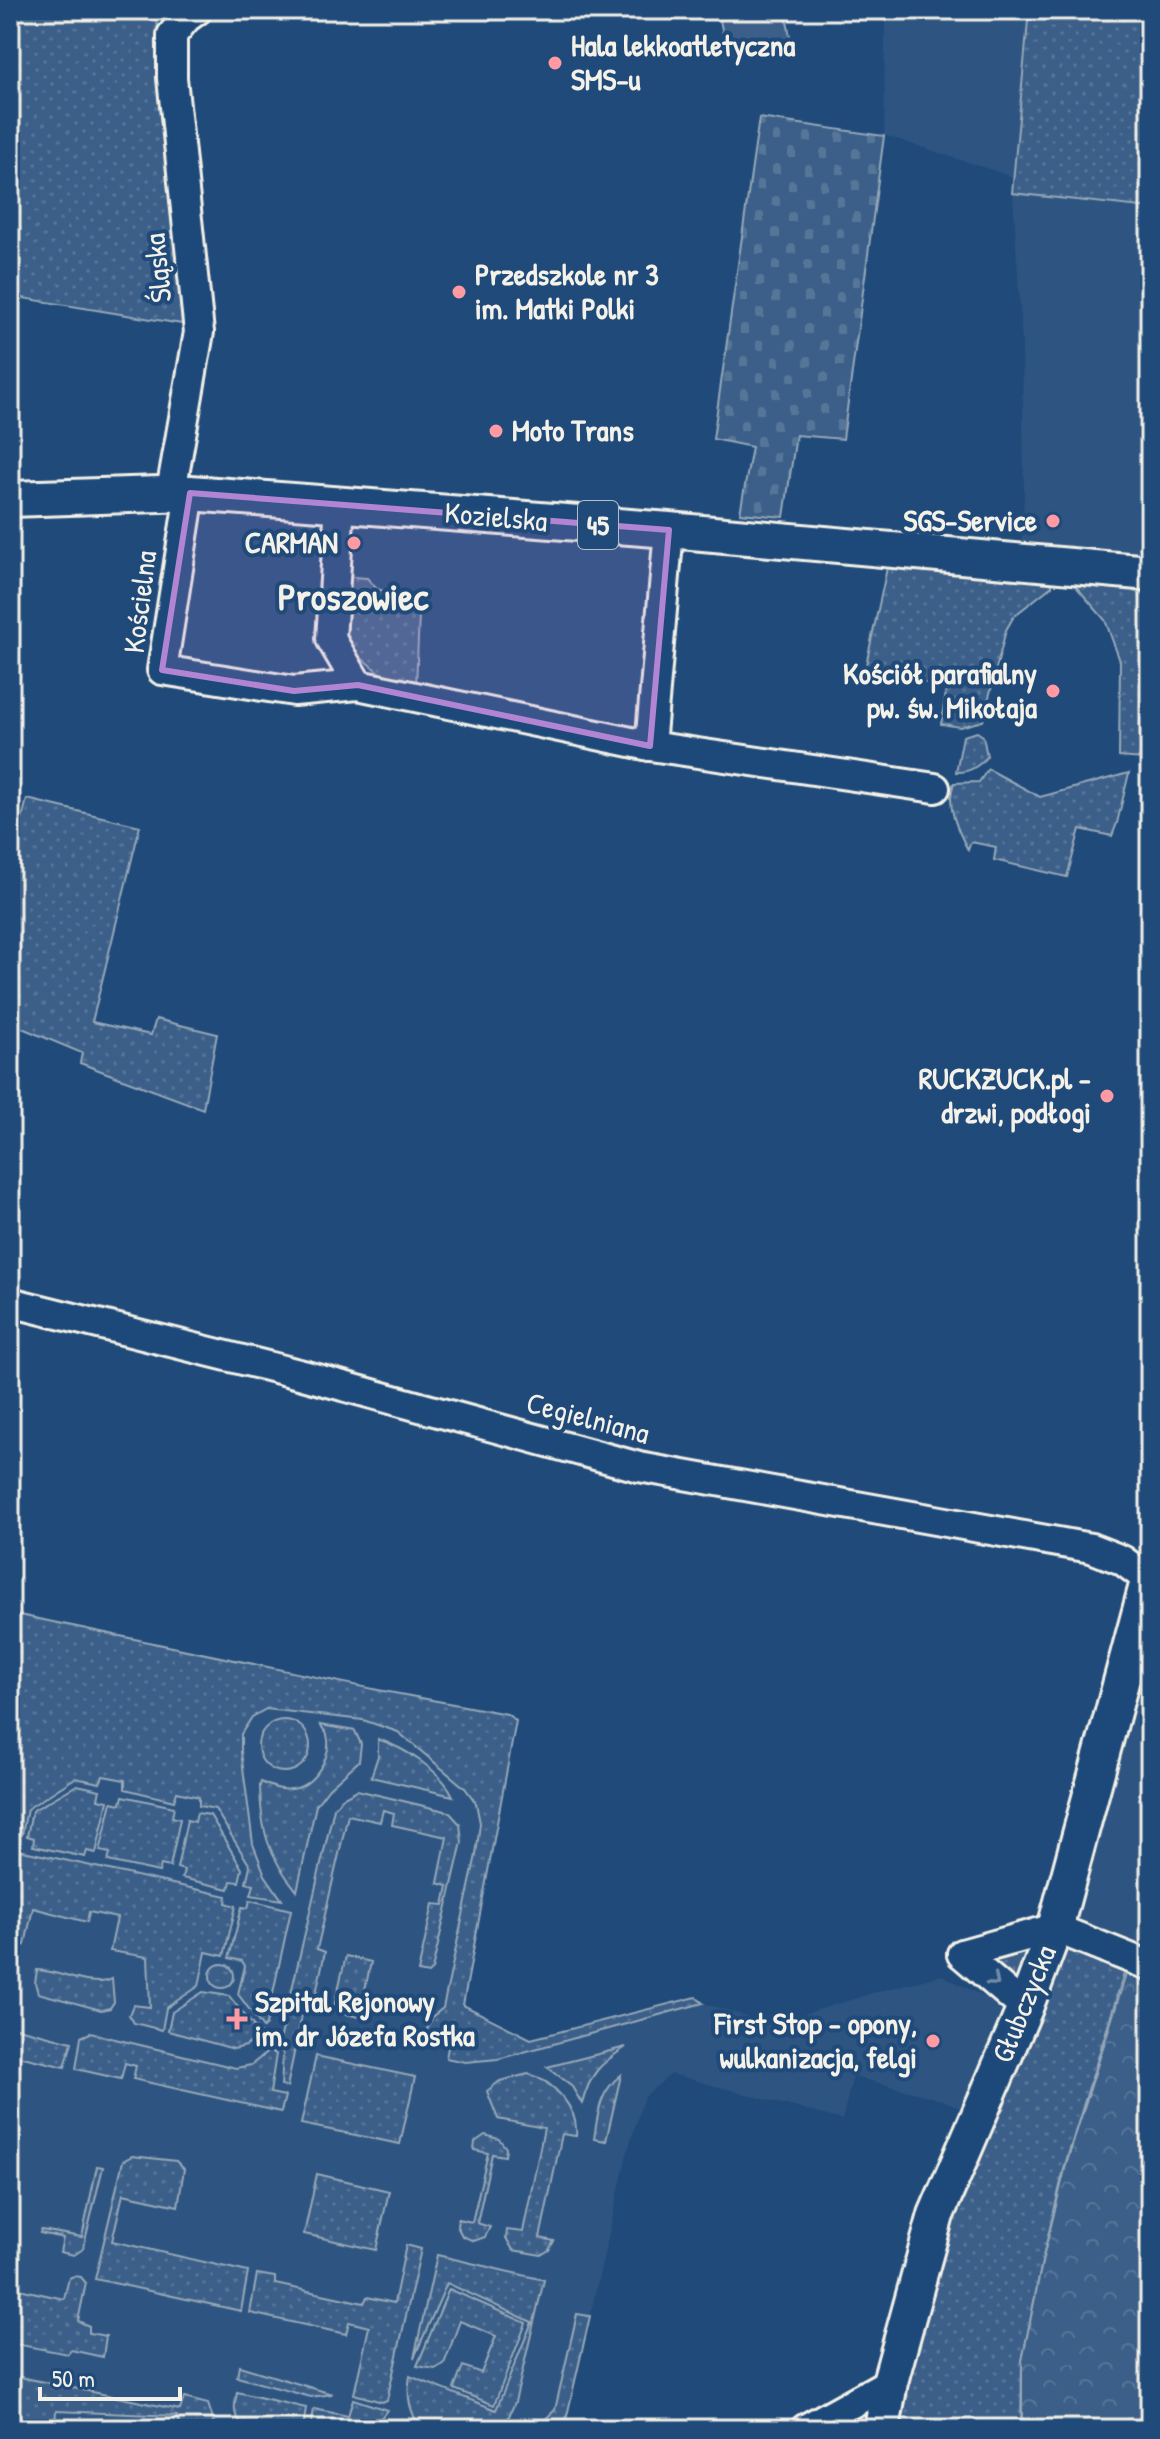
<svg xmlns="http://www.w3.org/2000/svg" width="1160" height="2439" viewBox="0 0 1160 2439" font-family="'Patrick Hand',sans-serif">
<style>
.built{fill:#2d5581}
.grass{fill:url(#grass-dots);stroke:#97a8b8;stroke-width:2}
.forest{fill:url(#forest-crowns);stroke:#97a8b8;stroke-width:2}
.cemetery{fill:url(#cemetery-stones);stroke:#97a8b8;stroke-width:2}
.pitch{fill:#3a5f88;stroke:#97a8b8;stroke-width:2}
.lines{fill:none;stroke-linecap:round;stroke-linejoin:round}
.minor-casing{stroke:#f4f1e8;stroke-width:34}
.major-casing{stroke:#f4f1e8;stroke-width:40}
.minor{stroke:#1f4a7a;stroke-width:28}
.major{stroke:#1f4a7a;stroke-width:34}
.oneway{stroke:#748da6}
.marked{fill:#b185d1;fill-opacity:0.2;stroke:#b185d1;stroke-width:6;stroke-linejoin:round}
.poi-dot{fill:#ff9aa2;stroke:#1f4a7a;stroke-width:3}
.labels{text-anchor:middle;stroke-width:8;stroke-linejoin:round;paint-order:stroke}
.shield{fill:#1f4a7a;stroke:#b4bfc7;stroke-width:2}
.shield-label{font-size:28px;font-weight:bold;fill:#f4f1e8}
.poi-label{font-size:30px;font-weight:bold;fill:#f4f1e8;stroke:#1f4a7a;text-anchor:end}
.street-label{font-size:30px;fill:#f4f1e8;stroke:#1f4a7a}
.district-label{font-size:38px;font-weight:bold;fill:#f4f1e8;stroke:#1f4a7a}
</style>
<defs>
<pattern id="grass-dots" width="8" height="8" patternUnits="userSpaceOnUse" patternTransform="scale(2)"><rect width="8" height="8" fill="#3a5f88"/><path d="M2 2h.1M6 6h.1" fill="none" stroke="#577699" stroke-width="1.8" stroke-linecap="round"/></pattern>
<pattern id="forest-crowns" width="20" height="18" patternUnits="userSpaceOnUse" patternTransform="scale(2)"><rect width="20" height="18" fill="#3a5f88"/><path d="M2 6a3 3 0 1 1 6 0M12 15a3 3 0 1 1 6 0" fill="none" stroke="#577699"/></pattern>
<pattern id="cemetery-stones" width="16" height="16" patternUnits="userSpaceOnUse" patternTransform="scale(2)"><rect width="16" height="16" fill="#3a5f88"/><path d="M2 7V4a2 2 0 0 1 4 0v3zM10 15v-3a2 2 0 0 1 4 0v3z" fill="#577699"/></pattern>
</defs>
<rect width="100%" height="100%" fill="#1f4a7a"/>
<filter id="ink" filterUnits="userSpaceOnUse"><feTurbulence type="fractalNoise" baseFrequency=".0125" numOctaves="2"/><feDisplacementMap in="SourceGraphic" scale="16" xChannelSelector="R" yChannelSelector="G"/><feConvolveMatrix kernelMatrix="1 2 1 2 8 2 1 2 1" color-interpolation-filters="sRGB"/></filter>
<g filter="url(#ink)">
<g class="built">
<path d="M 837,10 L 1029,10 L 1013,177 L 884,135 L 885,22 Z"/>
<path d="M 1013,194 L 1150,208 L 1150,564 L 1021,550 L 1024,495 L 1022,344 Z"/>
<path d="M 10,1613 L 378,1690 L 507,1714 L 516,1721 L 507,1773 L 451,2014 L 521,2051 L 703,2003 L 772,2024 L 873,1993 L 942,1975 L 1003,2007 L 961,2108 L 942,2100 L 853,2076 L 842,2120 L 671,2074 L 644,2097 L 628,2150 L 590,2316 L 577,2314 L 553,2429 L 10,2429 Z"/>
<path d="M 1150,1648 L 1150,1960 L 1073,1927 Z"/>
</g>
<g class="grass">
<path d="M 10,10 L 156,10 L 188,325 L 10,296 Z"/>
<path d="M 1029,10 L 1150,10 L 1150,208 L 1012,193 Z"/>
<path d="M 887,568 L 1052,580 L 1052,586 L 1014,616 L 1006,630 L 983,721 L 960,727 L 941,724 L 947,686 L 864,674 Z"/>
<path d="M 339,576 L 367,578 L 377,589 L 399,595 L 399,608 L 411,609 L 412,614 L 419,615 L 416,687 L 386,678 L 354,652 L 341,621 Z"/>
<path d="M 1073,583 L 1126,588 L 1150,597 L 1150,710 L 1143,759 L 1119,757 L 1120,661 L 1105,620 Z"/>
<path d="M 977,732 L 983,736 L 987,756 C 980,766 968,773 956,772 L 963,736 Z"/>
<path d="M 988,769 L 1040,797 L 1129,773 L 1117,823 L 1112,836 L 1080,829 L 1067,877 L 994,860 L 996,847 L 971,842 L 968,850 C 958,831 945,805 954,783 L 979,782 Z"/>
<path d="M 27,799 L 140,826 L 92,1022 L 151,1035 L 156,1019 L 217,1034 L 203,1109 L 80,1063 L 82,1053 L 10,1023 L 10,867 Z"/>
<path d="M 10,1613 L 378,1690 L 507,1714 L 516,1721 L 463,2005 L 531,2039 L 696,1997 L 703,2003 L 498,2059 L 465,2062 L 446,2058 L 450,2037 L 426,2031 L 433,2016 L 443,2008 L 476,1855 L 480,1823 L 476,1803 L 465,1788 L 398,1732 L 363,1720 L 266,1709 L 252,1717 L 241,1734 L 241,1752 L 253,1844 L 265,1875 L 282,1900 L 251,1895 L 254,1885 L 246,1883 L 250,1866 L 215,1809 L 199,1806 L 199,1797 L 177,1792 L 174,1801 L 125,1789 L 125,1780 L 103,1776 L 100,1783 L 75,1778 L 27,1809 L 22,1835 L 13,1834 L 12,1840 L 10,1840 Z"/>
<circle cx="284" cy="1746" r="26"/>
<path d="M 320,1725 L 355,1731 L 361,1744 L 359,1761 L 329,1788 L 316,1805 L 297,1891 C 268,1856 261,1831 260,1786 L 261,1782 C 271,1787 281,1791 292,1789 C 313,1786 333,1757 327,1735 C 326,1731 322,1728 320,1725 Z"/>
<path d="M 378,1739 C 404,1748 442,1771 453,1796 L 371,1777 L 378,1756 Z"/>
<path d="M 77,1785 L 100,1790 L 98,1799 L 108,1801 L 96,1853 L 87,1851 L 85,1857 L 33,1846 L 34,1838 L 27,1836 L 32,1811 Z"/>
<path d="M 357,1790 L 449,1812 L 460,1824 L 462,1842 L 432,1970 L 428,1974 L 418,1972 L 433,1904 L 444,1905 L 448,1886 L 438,1883 L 447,1837 L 392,1825 L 394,1813 L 383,1810 L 380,1822 L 348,1815 L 317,1949 L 325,1952 L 313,2007 L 304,2005 L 287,2087 L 281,2086 L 283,2054 L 279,2045 L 334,1808 L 342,1798 Z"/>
<path d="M 123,1796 L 174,1807 L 172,1817 L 180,1819 L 170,1867 L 161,1865 L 159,1872 L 108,1861 L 110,1853 L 100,1851 L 112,1802 L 121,1804 Z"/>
<path d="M 197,1813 L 210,1815 L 242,1869 L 239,1882 L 231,1881 L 229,1889 L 182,1878 L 184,1870 L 177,1868 L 187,1820 L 195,1822 Z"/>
<path d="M 10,1848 L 227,1896 L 226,1903 L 236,1906 L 224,1956 L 206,1952 L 199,1986 L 166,2008 L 162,2030 L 134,2023 L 129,2015 L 133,2005 L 150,2007 L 148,1957 L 110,1951 L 117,1918 L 89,1912 L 87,1922 L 33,1908 L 25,1945 L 17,1950 L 10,1950 L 12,1938 L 10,1937 Z"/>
<path d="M 250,1900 L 291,1910 L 266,2025 L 263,2028 L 238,1994 L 245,1966 L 242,1961 L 229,1958 L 242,1907 L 248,1908 Z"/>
<path d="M 1031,1946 L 1016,1988 L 987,1957 Z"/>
<path d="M 1067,1948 L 1126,1967 L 1065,2165 L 1043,2257 L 1022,2361 L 1021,2429 L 898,2429 C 906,2381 915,2333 929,2286 C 962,2170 1019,2059 1067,1948 Z"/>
<path d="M 346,1956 L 371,1962 L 359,2017 L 333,2011 Z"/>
<circle cx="222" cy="1976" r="12"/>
<path d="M 37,1970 C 61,1971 91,1989 112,1979 L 114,2002 L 110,2008 L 101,2010 L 38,1993 L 35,1983 Z"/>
<path d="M 203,1992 L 229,1996 L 260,2034 L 246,2046 L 234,2049 L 168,2031 L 172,2012 Z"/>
<path d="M 10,2026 L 72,2042 L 65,2067 L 10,2054 Z"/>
<path d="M 90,2033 L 236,2068 L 251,2065 L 269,2051 L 276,2054 L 270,2093 L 285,2096 L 281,2112 L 133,2079 L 136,2066 L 125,2063 L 121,2079 L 76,2069 L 81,2037 Z"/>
<path d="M 626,2047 C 600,2064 590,2073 582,2104 L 571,2085 L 547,2067 Z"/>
<path d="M 316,2056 L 415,2077 L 400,2144 L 301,2124 Z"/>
<path d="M 528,2074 C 554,2081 579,2109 576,2136 L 562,2134 L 540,2238 L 554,2241 L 549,2250 L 541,2255 L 513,2250 L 506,2238 L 507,2230 L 523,2232 L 544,2128 L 498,2119 L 487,2091 L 500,2081 Z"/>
<path d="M 621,2075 L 606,2141 L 594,2139 C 598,2113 599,2092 621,2075 Z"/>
<path d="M 485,2135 L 499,2139 L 506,2148 L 505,2156 L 492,2154 L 477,2223 L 490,2227 L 485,2237 L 474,2241 L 462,2236 L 457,2226 L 458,2219 L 472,2222 L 488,2153 L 474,2150 L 475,2142 Z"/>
<path d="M 132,2156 L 176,2161 L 184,2169 L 178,2206 L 123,2194 L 112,2241 L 248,2272 L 241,2311 L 95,2279 L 123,2161 Z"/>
<path d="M 97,2166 L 103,2167 L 83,2249 L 74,2255 L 60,2252 L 63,2238 L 40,2233 L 41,2230 L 82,2237 Z"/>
<path d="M 317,2174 L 389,2191 L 376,2250 L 304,2234 Z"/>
<path d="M 406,2245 L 421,2249 L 387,2400 L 382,2402 L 354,2394 L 369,2327 L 349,2322 L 346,2334 L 250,2313 L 257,2274 L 275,2277 L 275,2284 L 364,2303 L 367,2297 L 394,2303 Z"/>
<path d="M 437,2255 L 544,2280 L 515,2402 L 507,2421 L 499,2429 L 421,2429 C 410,2412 406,2397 410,2376 L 496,2410 L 532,2322 L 447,2283 L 414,2358 Z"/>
<path d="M 74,2276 L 81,2277 L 86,2283 L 78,2321 L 89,2326 L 89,2333 L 106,2336 L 103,2357 L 71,2350 L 68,2354 L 10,2343 L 10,2287 L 64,2299 L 69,2278 Z"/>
<path d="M 449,2289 L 526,2323 L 494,2405 L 454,2389 L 463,2366 L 481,2373 L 496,2336 L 460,2321 L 444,2364 L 435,2369 L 417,2366 Z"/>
<path d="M 577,2314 L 590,2316 L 564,2429 L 535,2429 L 555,2410 Z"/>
<path d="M 239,2366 L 332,2394 L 311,2397 L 237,2377 Z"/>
<path d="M 10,2375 L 180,2410 L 184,2398 L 208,2404 L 214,2422 L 207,2428 L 180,2429 L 177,2416 L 56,2411 L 55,2425 L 13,2416 L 15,2402 L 10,2400 Z"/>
<path d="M 237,2392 L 306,2408 L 303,2429 C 285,2429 238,2437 235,2411 C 234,2406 236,2398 237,2392 Z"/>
<path d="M 353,2399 L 387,2410 C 369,2438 342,2429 311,2429 L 314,2409 L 348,2416 Z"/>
</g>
<path class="forest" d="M 1128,1968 L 1150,1977 L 1150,2429 L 1022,2429 L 1022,2361 L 1043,2258 L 1066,2165 Z"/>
<path class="cemetery" d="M 759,118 L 884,136 L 843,439 L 796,435 L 784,517 L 740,513 L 752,447 L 713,439 Z"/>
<path class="pitch" d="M 718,10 L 785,10 L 791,42 L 727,54 Z"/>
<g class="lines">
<defs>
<g id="minor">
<path d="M 171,492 L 199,332 L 172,78 L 172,35 L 186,18 L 197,10"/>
<path d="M 190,493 L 162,670 L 294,691 L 358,685"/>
<path d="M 340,504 L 331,639 L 358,685 L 650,746"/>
<path d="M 669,530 L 650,746 L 935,788"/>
<path d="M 10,1302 L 303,1375 L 639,1467 L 1091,1548 L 1122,1560 L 1149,1580"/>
<path d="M 962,1954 L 1055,1928 L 1150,1966"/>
<path d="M 962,1954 L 1025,2008"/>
<path d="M 805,2429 L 890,2382"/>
</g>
<g id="major">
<path d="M 10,499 L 190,493 L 669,530 L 1150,573"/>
<path d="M 882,2429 L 890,2382 L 936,2215 L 1025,2008 L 1055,1928 L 1150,1574"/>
</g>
</defs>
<use href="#minor" class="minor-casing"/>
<use href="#major" class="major-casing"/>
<use href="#minor" class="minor"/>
<use href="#major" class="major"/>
</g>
<defs><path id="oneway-chevron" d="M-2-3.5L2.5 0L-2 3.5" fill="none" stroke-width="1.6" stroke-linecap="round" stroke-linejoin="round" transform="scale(2)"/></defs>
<use class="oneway" href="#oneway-chevron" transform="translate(994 1981) rotate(41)"/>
</g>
<path class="marked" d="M 190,493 L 669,530 L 650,746 L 358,685 L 294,691 L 162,670 Z"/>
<g class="poi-dot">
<circle cx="555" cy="63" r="8"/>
<circle cx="459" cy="292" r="8"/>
<circle cx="496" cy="431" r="8"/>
<circle cx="1053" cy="521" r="8"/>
<circle cx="354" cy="543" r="8"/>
<circle cx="1053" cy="691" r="8"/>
<circle cx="1107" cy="1096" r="8"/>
<path d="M233 2007h8v8h8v8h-8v8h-8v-8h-8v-8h8z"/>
<circle cx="933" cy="2041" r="8"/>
</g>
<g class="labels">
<rect class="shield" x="578" y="501" width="40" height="48" rx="6"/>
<g class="shield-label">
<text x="598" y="535">45</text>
</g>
<g class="poi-label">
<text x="571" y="56" text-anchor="start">Hala lekkoatletyczna<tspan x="571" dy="34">SMS-u</tspan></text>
<text x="475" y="285" text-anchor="start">Przedszkole nr 3<tspan x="475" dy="34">im. Matki Polki</tspan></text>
<text x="512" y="441" text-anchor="start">Moto Trans</text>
<text x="1037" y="531">SGS-Service</text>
<text x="338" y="553">CARMAN</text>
<text x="1037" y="684">Kościół parafialny<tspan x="1037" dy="34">pw. św. Mikołaja</tspan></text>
<text x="1091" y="1089">RUCKZUCK.pl -<tspan x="1091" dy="34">drzwi, podłogi</tspan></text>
<text x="255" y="2012" text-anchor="start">Szpital Rejonowy<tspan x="255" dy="34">im. dr Józefa Rostka</tspan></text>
<text x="917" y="2034">First Stop - opony,<tspan x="917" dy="34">wulkanizacja, felgi</tspan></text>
</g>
<g class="street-label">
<text transform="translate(158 268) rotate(-96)" y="10">Śląska</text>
<text transform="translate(496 517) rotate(5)" y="10">Kozielska</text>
<text transform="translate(140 602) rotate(-83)" y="10">Kościelna</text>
<text transform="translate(588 1418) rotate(15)" y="10">Cegielniana</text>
<text transform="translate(1024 2004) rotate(-68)" y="10">Głubczycka</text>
</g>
<g class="district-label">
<text x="353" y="610">Proszowiec</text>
</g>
</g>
<rect width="1160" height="2439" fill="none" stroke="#1f4a7a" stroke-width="40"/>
<rect x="20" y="20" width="1120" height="2399" fill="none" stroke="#f4f1e8" stroke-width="3" filter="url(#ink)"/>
<path d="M40 2387v12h140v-12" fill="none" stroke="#f4f1e8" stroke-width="4"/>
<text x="52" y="2387" font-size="24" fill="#f4f1e8" stroke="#1f4a7a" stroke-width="6" paint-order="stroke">50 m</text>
</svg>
